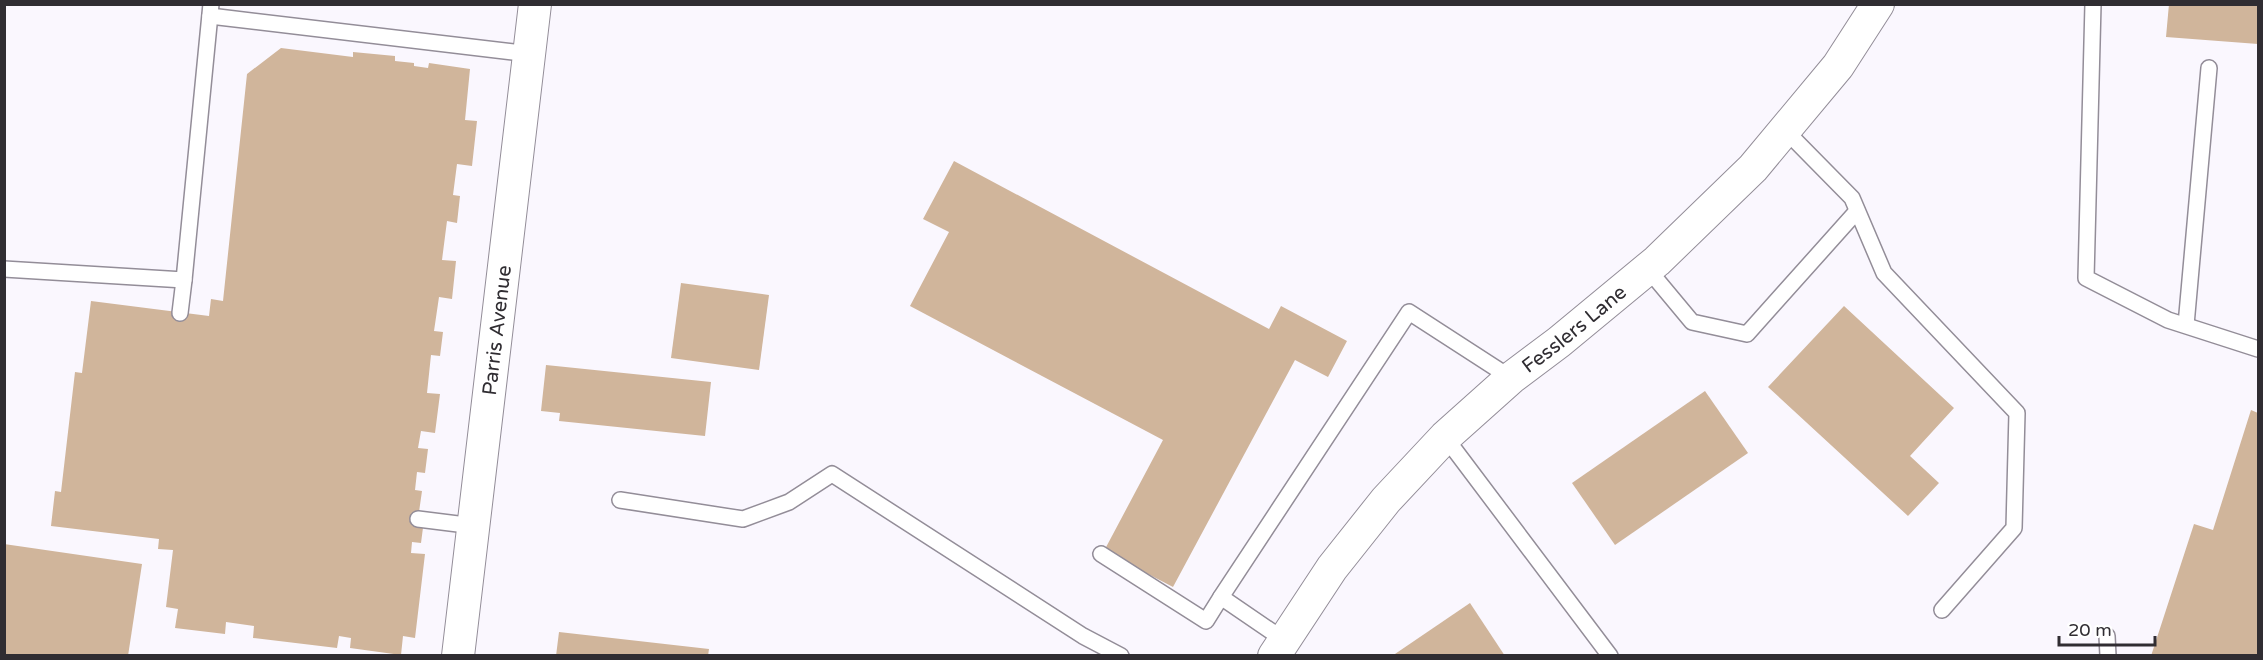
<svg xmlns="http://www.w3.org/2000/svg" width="2263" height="660" viewBox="0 0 2263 660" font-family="'Varela Round',sans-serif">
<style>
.building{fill:#d0b59b}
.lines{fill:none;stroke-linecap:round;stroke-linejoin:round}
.lane-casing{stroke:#938d98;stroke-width:18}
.street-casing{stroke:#938d98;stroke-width:34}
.lane{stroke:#fff;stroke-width:15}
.street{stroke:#fff;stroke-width:32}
.labels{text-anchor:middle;stroke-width:4.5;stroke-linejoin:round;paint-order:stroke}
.street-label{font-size:20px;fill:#302d32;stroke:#fff}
</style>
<rect width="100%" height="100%" fill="#faf7fe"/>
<g class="building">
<path d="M 2169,4 L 2258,4 L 2258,44 L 2166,37 Z"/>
<path d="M 281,48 L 353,57 L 353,52 L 395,56 L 395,61 L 414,63 L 414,66 L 428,68 L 429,63 L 470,69 L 465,120 L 477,121 L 472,166 L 457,164 L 453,195 L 460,196 L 457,223 L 447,221 L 442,260 L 456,261 L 452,299 L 439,297 L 434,331 L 443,332 L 440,356 L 431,355 L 427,393 L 440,394 L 435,433 L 421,431 L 418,448 L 428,449 L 425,473 L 417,472 L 415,490 L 422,491 L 418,519 L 424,520 L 421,543 L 412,542 L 411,553 L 425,554 L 415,638 L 403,636 L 401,655 L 350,648 L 351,638 L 339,636 L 337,648 L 253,638 L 254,626 L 226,622 L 225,634 L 175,628 L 178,609 L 166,607 L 173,550 L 158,549 L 159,539 L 51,526 L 55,491 L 61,492 L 75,372 L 82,373 L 91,301 L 209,316 L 211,299 L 223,301 L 247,74 Z"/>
<path d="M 954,161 L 1269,329 L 1281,306 L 1347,341 L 1328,377 L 1295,360 L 1173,587 L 1104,551 L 1163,440 L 910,306 L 949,232 L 923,219 Z"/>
<path d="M 681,283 L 769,295 L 759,370 L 671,358 Z"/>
<path d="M 1844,306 L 1954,408 L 1910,456 L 1939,483 L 1908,516 L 1768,387 Z"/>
<path d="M 546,365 L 711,382 L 705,436 L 559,421 L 560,413 L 541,411 Z"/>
<path d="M 1705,391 L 1748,453 L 1615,545 L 1572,483 Z"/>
<path d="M 2251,410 L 2258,413 L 2258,656 L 2151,656 L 2194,524 L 2213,530 Z"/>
<path d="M 4,544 L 142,564 L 128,656 L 4,656 Z"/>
<path d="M 1470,603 L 1505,656 L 1392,656 Z"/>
<path d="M 559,632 L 709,649 L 708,656 L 556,656 Z"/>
</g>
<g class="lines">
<defs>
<g id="lane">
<path d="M 2093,4 L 2086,278 L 2168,320 L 2258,349"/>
<path d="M 210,16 L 530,54"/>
<path d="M 1785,130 L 1852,198 L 1884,273 L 2017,413 L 2014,528 L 1942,610"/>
<path d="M 1647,268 L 1692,322 L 1747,334 L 1857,211"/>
<path d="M 4,269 L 184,280 L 211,4"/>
<path d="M 180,313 L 184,280"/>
<path d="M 2186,325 L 2209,68"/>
<path d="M 1445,437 L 1610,656"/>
<path d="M 620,500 L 743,519 L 789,502 L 832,474 L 1083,636 L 1121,656"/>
<path d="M 418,519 L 474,526"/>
<path d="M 1101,554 L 1206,621 L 1221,597"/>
<path d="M 2107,636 L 2108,656"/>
<path d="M 1284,640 L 1221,597 L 1409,312 L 1511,378"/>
</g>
<g id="street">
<path id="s1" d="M 458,656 L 535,4"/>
<path id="s2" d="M 1274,656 L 1332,568 L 1386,500 L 1445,437 L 1511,378 L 1559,342 L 1657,261 L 1753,168 L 1838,66 L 1878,4"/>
</g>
</defs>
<use href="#lane" class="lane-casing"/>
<use href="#street" class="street-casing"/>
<use href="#lane" class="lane"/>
<use href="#street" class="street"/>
</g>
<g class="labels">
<g class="street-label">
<text dy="7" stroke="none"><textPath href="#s2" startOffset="447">Fesslers Lane</textPath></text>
<text dy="7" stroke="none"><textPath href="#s1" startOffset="328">Parris Avenue</textPath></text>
</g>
</g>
<rect width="2263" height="660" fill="none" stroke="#302d32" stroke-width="12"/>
<path d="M2059 636v9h96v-9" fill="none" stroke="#302d32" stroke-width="3"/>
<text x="2068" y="636" font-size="18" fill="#302d32" stroke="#ffffff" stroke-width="4.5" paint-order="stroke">20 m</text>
</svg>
